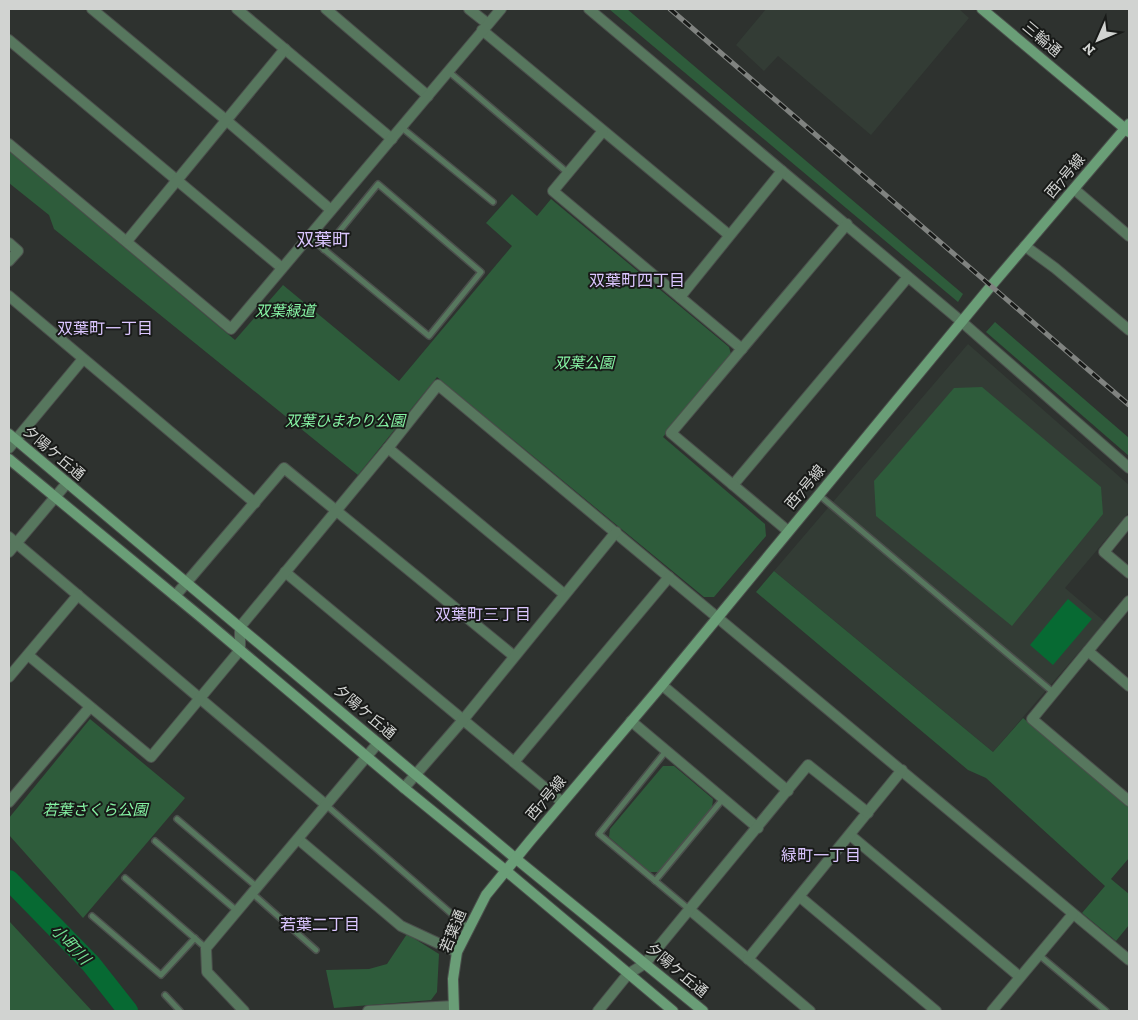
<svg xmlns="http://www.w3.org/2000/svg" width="1138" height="1020" viewBox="0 0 1138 1020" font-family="'Zilla Slab','Noto Sans JP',serif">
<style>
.built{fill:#333c35}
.green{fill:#2e5c3b}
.water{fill:#076a33}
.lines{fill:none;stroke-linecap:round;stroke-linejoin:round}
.river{stroke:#076a33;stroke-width:20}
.lane-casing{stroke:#4b4f4c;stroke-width:8}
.street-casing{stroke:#4b4f4c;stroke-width:12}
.secondary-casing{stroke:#4b4f4c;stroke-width:12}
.lane{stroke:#57775e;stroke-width:5}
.street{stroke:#57775e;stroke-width:10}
.secondary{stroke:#6a9e77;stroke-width:10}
.rail-casing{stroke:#808380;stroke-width:5}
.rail{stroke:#181a18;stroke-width:3;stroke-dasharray:9;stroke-linecap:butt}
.labels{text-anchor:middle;stroke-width:4;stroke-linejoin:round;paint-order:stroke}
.street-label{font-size:15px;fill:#d1d3d1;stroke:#181a18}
.park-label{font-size:15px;font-style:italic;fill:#86f4a4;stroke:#181a18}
.neighbourhood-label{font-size:16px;fill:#dbc6ff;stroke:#181a18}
.water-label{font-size:16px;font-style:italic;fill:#72e092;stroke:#181a18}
.quarter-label{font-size:18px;fill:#dbc6ff;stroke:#181a18}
</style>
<rect width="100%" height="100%" fill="#2e322f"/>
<g class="built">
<path d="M 766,9 L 959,9 L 969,18 L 871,135 L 778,56 L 764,71 L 736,45 Z"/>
<path d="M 968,344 L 1129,485 L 1129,512 L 1065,588 L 1105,622 L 993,752 L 774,571 Z"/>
</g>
<g class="green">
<path d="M 609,9 L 627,9 L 963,294 L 958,302 Z"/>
<path d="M 9,151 L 235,340 L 283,285 L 399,381 L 512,246 L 486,223 L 512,194 L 537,216 L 551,199 L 729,347 L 731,354 L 663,437 L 765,524 L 766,536 L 714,597 L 704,597 L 437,377 L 358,475 L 54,229 L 49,215 L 9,183 Z"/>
<path d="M 995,322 L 1129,438 L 1129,456 L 986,332 Z"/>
<path d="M 982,387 L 1101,487 L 1103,514 L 1012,626 L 876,516 L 874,481 L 954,388 Z"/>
<path d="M 774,571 L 993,752 L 1023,718 L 1129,807 L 1129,858 L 1111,879 L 1129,894 L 1129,925 L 1116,941 L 1082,913 L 1105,886 L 986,778 L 968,770 L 756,592 Z"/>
<path d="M 90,719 L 185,798 L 83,918 L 9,835 L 9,818 Z"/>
<path d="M 663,766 L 674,766 L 713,799 L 712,808 L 660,872 L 650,872 L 609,837 L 610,829 Z"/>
<path d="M 9,921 L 92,1011 L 9,1011 Z"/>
<path d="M 407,934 L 439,954 L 437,992 L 431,1000 L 334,1008 L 326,970 L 369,969 L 387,964 Z"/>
</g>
<path class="water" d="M 1068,599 L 1092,619 L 1053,665 L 1030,645 Z"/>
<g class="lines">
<path class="river" d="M 9,880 L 91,964 L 128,1011"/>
<defs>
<g id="lane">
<path d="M 448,71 L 568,173"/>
<path d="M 401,127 L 493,202"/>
<path d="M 309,237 L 429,336 L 481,272 L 378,184 L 324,250"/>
<path d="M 819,495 L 1054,693"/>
<path d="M 666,751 L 599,834 L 690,910"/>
<path d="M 326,805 L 468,928"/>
<path d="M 177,819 L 257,887"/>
<path d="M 155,841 L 237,911"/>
<path d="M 125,878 L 206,948"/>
<path d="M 655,881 L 723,799"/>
<path d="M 252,893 L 316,950"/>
<path d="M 92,916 L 161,975 L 195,938"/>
<path d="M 1039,955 L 1106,1011"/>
<path d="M 165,995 L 180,1011"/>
</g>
<g id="street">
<path d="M 92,9 L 226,120 L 331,210"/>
<path d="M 237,9 L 392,139"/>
<path d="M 326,9 L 428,96"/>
<path d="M 469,9 L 488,24"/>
<path d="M 589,9 L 962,322 L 1129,468"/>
<path d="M 482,30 L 729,235"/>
<path d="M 9,40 L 282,268"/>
<path d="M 603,131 L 553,191 L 742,349"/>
<path d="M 9,144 L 231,329 L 501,9"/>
<path d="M 1074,189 L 1129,236"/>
<path d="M 127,241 L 285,49"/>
<path d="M 9,243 L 18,251 L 9,261"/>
<path d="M 1025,246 L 1055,268 L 1129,330"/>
<path d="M 9,296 L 255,503"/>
<path d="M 680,297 L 782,171"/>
<path d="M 9,448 L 83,359"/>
<path d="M 388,448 L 564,594"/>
<path d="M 733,485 L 908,277"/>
<path d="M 1129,521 L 1104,552 L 1129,573"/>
<path d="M 788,531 L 671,433 L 847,224"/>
<path d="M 9,537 L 326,805"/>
<path d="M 9,552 L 67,483"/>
<path d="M 285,572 L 562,802"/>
<path d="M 175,596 L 284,468 L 514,656"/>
<path d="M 1129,601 L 1032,719 L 1129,801"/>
<path d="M 1088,651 L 1129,686"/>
<path d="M 28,655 L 151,757 L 240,650 L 240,627 L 388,448 L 438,385 L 1129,960"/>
<path d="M 9,677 L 78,595"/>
<path d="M 662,685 L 788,791"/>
<path d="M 631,721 L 758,828"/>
<path d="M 514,762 L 669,577"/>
<path d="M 404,788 L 463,720 L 616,532"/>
<path d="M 9,802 L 90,707"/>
<path d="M 850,835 L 1020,977"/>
<path d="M 298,839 L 401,926 L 457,952"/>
<path d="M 800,897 L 936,1011"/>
<path d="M 690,910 L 810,1011"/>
<path d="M 748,959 L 902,770"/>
<path d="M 244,1011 L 207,972 L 206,948 L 378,743"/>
<path d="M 368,1011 L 453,1006"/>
<path d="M 598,1011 L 628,974 L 646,963 L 651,956 L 808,765 L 868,813"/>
<path d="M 992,1011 L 1073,914"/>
</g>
<g id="secondary">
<path d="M 982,9 L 1129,132"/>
<path d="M 9,434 L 515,858 L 703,1011"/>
<path d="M 9,459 L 202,618 L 404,788 L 505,870 L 673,1011"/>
<path d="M 454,1011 L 453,979 L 457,952 L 486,895 L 530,841 L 662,685 L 991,286 L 1129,124"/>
</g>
</defs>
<use href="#lane" class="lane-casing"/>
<use href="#street" class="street-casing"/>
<use href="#secondary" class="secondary-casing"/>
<use href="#lane" class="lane"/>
<use href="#street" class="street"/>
<use href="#secondary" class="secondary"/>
<defs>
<path id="rail" d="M 670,9 L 1129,405"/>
</defs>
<use href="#rail" class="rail-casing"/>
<use href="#rail" class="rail"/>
</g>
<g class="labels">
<g class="street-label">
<text transform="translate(1042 39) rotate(40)" y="5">三輪通</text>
<text transform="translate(1065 176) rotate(-50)" y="5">西7号線</text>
<text transform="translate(54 453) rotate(40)" y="5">夕陽ケ丘通</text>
<text transform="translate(805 487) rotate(-50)" y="5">西7号線</text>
<text transform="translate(365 712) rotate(40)" y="5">夕陽ケ丘通</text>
<text transform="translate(546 798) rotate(-50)" y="5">西7号線</text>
<text transform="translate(453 931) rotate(-68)" y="5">若葉通</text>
<text transform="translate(677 970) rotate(40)" y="5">夕陽ケ丘通</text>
</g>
<g class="park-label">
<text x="285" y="316">双葉緑道</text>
<text x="584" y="368">双葉公園</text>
<text x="345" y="426">双葉ひまわり公園</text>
<text x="95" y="815">若葉さくら公園</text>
</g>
<g class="neighbourhood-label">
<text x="637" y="286">双葉町四丁目</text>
<text x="105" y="334">双葉町一丁目</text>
<text x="483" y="620">双葉町三丁目</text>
<text x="821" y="861">緑町一丁目</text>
<text x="320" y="930">若葉二丁目</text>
</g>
<g class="water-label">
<text transform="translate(71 944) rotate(46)" y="6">小町川</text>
</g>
<g class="quarter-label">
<text x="323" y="246">双葉町</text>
</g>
</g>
<rect width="1138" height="1020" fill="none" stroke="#d1d3d1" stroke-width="20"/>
<g transform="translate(1098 40) rotate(225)" stroke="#181a18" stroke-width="4" paint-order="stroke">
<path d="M0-4L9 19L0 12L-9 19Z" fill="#d1d3d1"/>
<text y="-8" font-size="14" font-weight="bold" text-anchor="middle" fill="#d1d3d1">N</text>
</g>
</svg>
